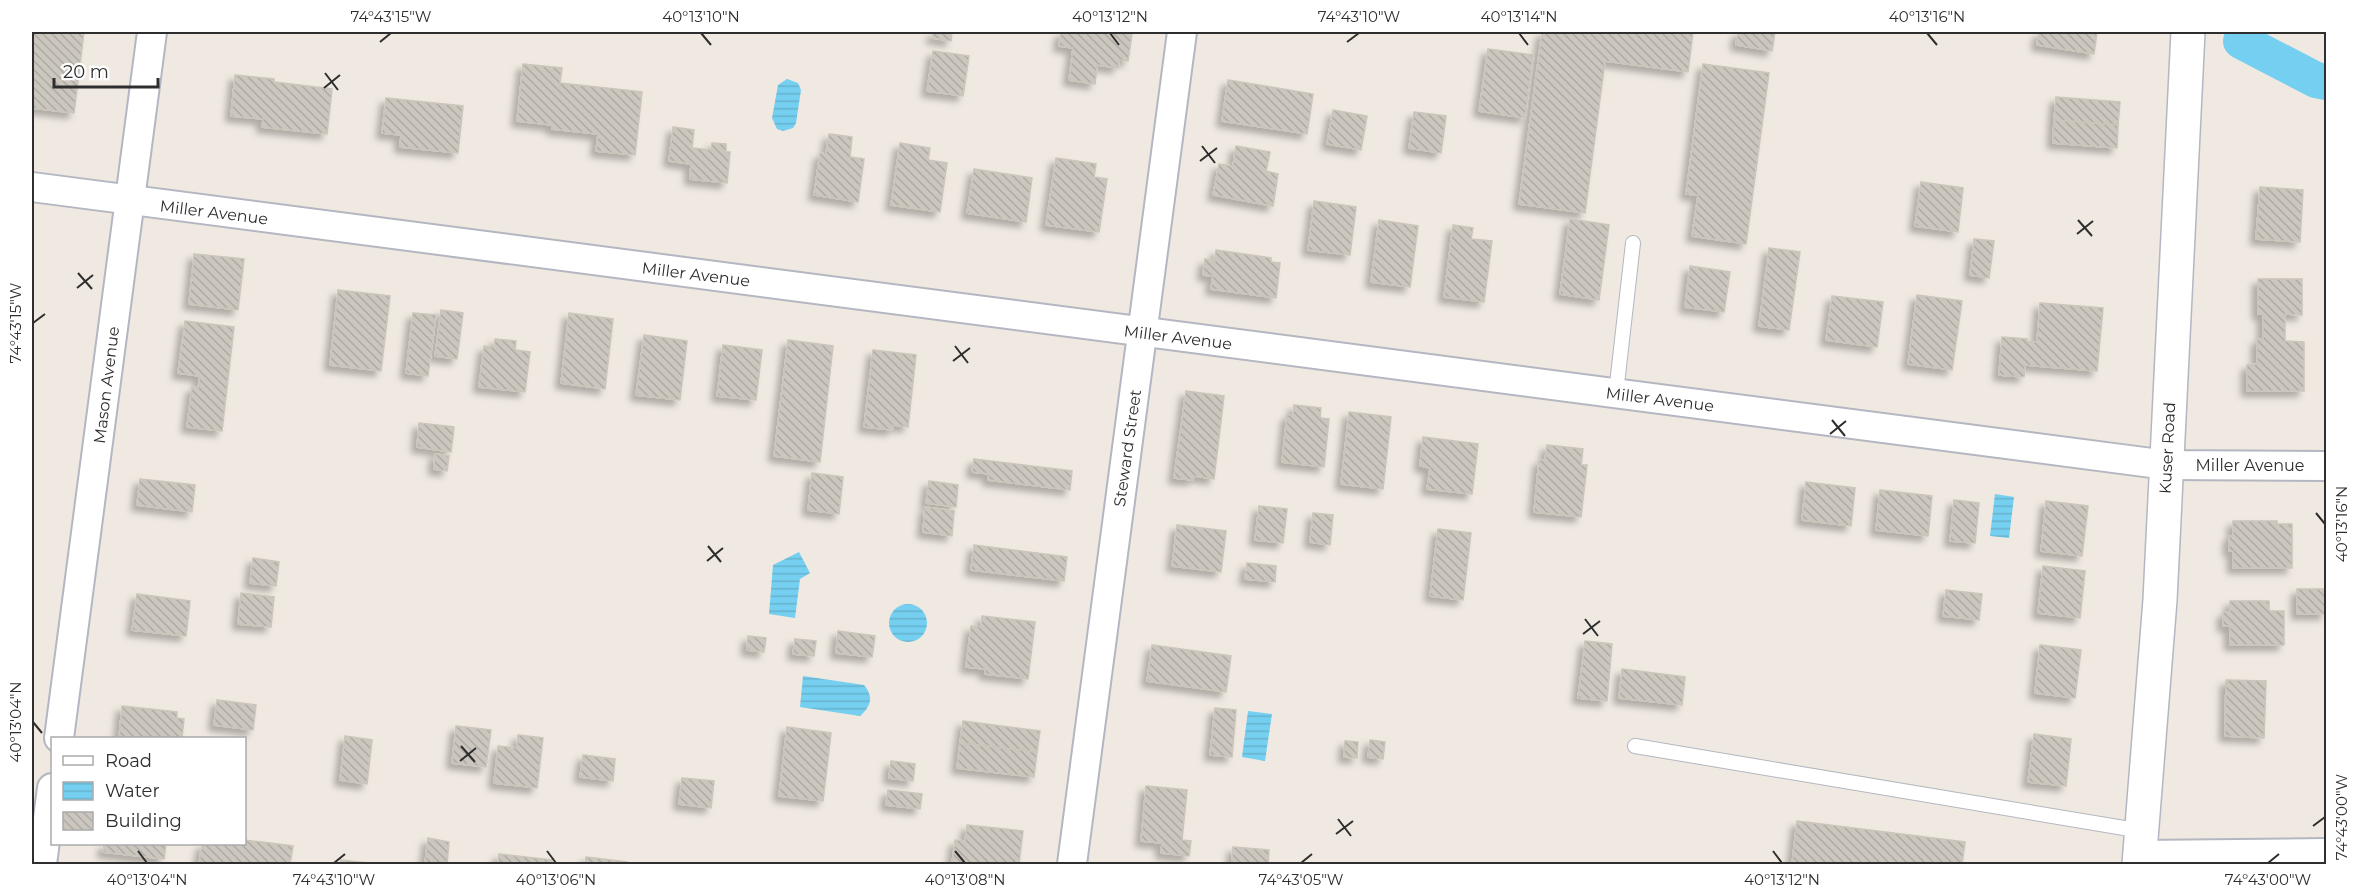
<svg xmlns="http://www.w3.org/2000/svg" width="2358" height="896" viewBox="0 0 2358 896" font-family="Montserrat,sans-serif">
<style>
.water{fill:url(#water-rules)}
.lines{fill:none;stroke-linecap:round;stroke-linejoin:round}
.canal{stroke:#75cff0;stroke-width:36}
.building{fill:url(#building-back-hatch);stroke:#cbc5ba;stroke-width:1.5;filter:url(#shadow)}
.service-casing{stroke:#b4b7c1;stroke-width:16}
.minor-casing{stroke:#b4b7c1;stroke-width:32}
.tertiary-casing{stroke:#b4b7c1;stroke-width:36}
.service{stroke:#fff;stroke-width:14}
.minor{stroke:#fff;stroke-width:28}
.tertiary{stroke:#fff;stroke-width:33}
.ticks{fill:none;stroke:#2e2e2e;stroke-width:2}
.labels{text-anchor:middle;stroke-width:4.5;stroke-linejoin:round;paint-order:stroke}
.street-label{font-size:16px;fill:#2e2e2e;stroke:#fff}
.neatline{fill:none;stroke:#2e2e2e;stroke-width:2}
.ticks-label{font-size:15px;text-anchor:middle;fill:#2e2e2e}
</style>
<defs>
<pattern id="water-rules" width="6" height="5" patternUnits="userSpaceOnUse" patternTransform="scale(1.5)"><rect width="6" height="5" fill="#75cff0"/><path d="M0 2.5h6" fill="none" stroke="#66b2ce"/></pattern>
<pattern id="building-back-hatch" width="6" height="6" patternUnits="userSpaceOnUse" patternTransform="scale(1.5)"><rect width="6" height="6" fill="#cbc7bf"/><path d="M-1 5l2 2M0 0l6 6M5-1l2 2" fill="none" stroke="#afaba4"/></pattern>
<filter id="shadow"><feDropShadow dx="-5.5" dy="5.5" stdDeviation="3" flood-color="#0004"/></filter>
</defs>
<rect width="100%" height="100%" fill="#efe9e1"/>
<g class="water">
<path d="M 787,79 L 798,83 L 801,90 L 796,123 L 793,128 L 783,131 L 777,129 L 772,118 L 778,85 Z"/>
<path d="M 1995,494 L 2014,497 L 2009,538 L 1990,536 Z"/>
<path d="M 799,552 L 810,573 L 800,579 L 795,618 L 769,614 L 773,565 Z"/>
<circle cx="908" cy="623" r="19"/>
<path d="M 803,676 L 864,685 C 874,697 871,706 860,716 L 800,707 Z"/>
<path d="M 1248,711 L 1272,714 L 1265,761 L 1242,757 Z"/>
</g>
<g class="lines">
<path class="canal" d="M 2241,41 L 2316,80 L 2326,82"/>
</g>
<g class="building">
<path d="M 32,32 L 84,32 L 74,113 L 32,108 Z"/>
<path d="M 933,32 L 952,32 L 951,41 L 932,38 Z"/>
<path d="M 1061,32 L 1112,32 L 1132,34 L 1128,61 L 1119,60 L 1118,68 L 1097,65 L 1095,84 L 1069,80 L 1073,48 L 1059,46 Z"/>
<path d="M 1542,32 L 1693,32 L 1688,72 L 1605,61 L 1585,213 L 1519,204 Z"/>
<path d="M 1738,32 L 1775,32 L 1772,51 L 1736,45 Z"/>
<path d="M 2039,32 L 2097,32 L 2094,54 L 2037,45 Z"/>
<path d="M 1488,49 L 1533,55 L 1525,118 L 1479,111 Z"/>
<path d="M 933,51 L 969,56 L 963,96 L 927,91 Z"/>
<path d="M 523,64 L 562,68 L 560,83 L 642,92 L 635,155 L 596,151 L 598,134 L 552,129 L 552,125 L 517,121 Z"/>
<path d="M 1703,64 L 1769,73 L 1746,244 L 1692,236 L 1698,195 L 1686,194 Z"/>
<path d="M 235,75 L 274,79 L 274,82 L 332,89 L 327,134 L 262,127 L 263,119 L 231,116 Z"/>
<path d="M 1228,80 L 1313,94 L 1307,134 L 1222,121 Z"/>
<path d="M 2056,97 L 2120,102 L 2118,125 L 2054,120 Z"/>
<path d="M 386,98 L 463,106 L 458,153 L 400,147 L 401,135 L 382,133 Z"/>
<path d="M 1333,110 L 1367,116 L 1361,150 L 1327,144 Z"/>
<path d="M 1414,112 L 1446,116 L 1441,153 L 1409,148 Z"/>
<path d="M 2054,120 L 2118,125 L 2117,148 L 2053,143 Z"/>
<path d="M 673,127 L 694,130 L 692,148 L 711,150 L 712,143 L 726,144 L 726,152 L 730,152 L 727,183 L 690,179 L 691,164 L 669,161 Z"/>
<path d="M 829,134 L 852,137 L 850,157 L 864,159 L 858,202 L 814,195 L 820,153 L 826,154 Z"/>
<path d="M 900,143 L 930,148 L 928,160 L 947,163 L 940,212 L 891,205 Z"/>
<path d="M 1236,146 L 1270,152 L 1266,171 L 1278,174 L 1273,206 L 1213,195 L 1219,164 L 1233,166 Z"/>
<path d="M 1056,158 L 1096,164 L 1094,177 L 1107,179 L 1099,232 L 1046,225 Z"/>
<path d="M 974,169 L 1032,178 L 1026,222 L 967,213 Z"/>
<path d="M 1921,182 L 1963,188 L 1958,232 L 1915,226 Z"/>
<path d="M 2260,187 L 2303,190 L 2300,242 L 2256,239 Z"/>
<path d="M 1314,201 L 1356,207 L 1350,255 L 1308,250 Z"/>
<path d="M 1570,219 L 1609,225 L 1599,300 L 1560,294 Z"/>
<path d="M 1379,220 L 1418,226 L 1410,287 L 1371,282 Z"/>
<path d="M 1453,225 L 1473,228 L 1471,239 L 1492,241 L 1484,302 L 1444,297 Z"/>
<path d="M 1974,239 L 1994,241 L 1989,278 L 1970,275 Z"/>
<path d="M 1769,248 L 1800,252 L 1789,330 L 1759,326 Z"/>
<path d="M 1216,250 L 1271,258 L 1271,262 L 1280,263 L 1276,298 L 1211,289 L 1213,276 L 1203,275 L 1205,259 L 1215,261 Z"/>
<path d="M 194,254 L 244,259 L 238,310 L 189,304 Z"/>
<path d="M 1690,266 L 1730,272 L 1724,312 L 1685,307 Z"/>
<path d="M 2258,279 L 2302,279 L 2302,315 L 2285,314 L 2285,341 L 2304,342 L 2304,391 L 2247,391 L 2247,365 L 2257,364 L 2257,339 L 2263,339 L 2263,314 L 2258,314 Z"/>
<path d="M 338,290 L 390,296 L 381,371 L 330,365 Z"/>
<path d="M 1917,295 L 1962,301 L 1952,370 L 1908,364 Z"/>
<path d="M 1832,296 L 1883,302 L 1877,347 L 1826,340 Z"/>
<path d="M 2040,303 L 2103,308 L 2097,371 L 2025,365 L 2024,377 L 1999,375 L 2002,337 L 2027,339 L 2027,342 L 2037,342 Z"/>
<path d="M 441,310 L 463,313 L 457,359 L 435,356 Z"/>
<path d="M 413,313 L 436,315 L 428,376 L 406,373 Z"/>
<path d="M 569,313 L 613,319 L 605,389 L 561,383 Z"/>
<path d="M 185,321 L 234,327 L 222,431 L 187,427 L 192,387 L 198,388 L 200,376 L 178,373 Z"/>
<path d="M 644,335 L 687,341 L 680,400 L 636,395 Z"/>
<path d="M 495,339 L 516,341 L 515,350 L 530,352 L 525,392 L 479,387 L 484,346 L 494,347 Z"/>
<path d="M 788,340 L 833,346 L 820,462 L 774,456 Z"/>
<path d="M 723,345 L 762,350 L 756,400 L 717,396 Z"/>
<path d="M 873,350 L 916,355 L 908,427 L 893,425 L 893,430 L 864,427 Z"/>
<path d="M 1186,391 L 1224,396 L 1214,479 L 1194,476 L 1193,480 L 1174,478 Z"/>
<path d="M 1294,405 L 1321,408 L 1320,418 L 1329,419 L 1324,467 L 1282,462 L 1287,415 L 1293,415 Z"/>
<path d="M 1349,412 L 1391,417 L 1383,489 L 1341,484 Z"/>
<path d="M 419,423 L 454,427 L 451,452 L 417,447 Z"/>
<path d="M 1423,437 L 1478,444 L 1472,494 L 1427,489 L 1430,468 L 1420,466 Z"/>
<path d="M 1547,445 L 1583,449 L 1581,465 L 1587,465 L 1581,517 L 1534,512 L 1539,460 L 1545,460 Z"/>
<path d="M 435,454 L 449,456 L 447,471 L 434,469 Z"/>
<path d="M 974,459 L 1072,471 L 1070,490 L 988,480 L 989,474 L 972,472 Z"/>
<path d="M 812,473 L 843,477 L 839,514 L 808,510 Z"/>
<path d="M 140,479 L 195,485 L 192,512 L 137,505 Z"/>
<path d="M 929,481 L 958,485 L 956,507 L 926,503 Z"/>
<path d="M 1806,482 L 1855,488 L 1851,526 L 1802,520 Z"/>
<path d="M 1880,490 L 1932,496 L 1928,536 L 1876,530 Z"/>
<path d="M 1954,500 L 1979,503 L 1975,543 L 1950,541 Z"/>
<path d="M 2046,501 L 2088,506 L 2082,556 L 2041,551 Z"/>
<path d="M 1259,506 L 1287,509 L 1283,543 L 1255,540 Z"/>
<path d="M 925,507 L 954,511 L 952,536 L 923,532 Z"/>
<path d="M 1313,513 L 1333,515 L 1330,545 L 1310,542 Z"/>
<path d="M 2233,521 L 2277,521 L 2277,524 L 2292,524 L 2292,568 L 2233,568 L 2233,551 L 2229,551 L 2229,536 L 2233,536 Z"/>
<path d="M 1177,525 L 1226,531 L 1221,572 L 1172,566 Z"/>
<path d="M 1438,529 L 1471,533 L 1463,600 L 1430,596 Z"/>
<path d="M 974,545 L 1067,557 L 1064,581 L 971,570 Z"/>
<path d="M 253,558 L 279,562 L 276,586 L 250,583 Z"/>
<path d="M 1247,563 L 1276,566 L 1275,582 L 1245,579 Z"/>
<path d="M 2043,566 L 2085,571 L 2080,618 L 2038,613 Z"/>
<rect x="2297" y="589" width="29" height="25"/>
<path d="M 1946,590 L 1982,594 L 1979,620 L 1943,616 Z"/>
<path d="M 241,593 L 274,597 L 271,627 L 238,624 Z"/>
<path d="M 137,594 L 190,601 L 186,636 L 132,630 Z"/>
<path d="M 2230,601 L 2269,601 L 2269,611 L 2284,611 L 2284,645 L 2230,645 L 2230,626 L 2223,626 L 2223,612 L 2230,612 Z"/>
<path d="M 982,616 L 1035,622 L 1028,679 L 985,674 L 985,669 L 966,667 L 971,626 L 981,627 Z"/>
<path d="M 838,631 L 875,636 L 872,657 L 836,653 Z"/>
<path d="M 748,636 L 766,638 L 764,652 L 747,650 Z"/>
<path d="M 795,639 L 816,641 L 814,656 L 793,654 Z"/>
<path d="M 1585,641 L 1612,644 L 1607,701 L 1578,698 Z"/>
<path d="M 1152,645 L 1231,656 L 1226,692 L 1147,681 Z"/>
<path d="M 2040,645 L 2081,650 L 2075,698 L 2035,693 Z"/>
<path d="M 1622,669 L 1685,677 L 1682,705 L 1619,698 Z"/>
<path d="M 2226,680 L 2266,681 L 2264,738 L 2225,736 Z"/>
<path d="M 217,700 L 256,705 L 253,730 L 214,725 Z"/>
<path d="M 122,706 L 177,712 L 177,718 L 184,719 L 182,738 L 119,738 Z"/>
<path d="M 1215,708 L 1236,710 L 1232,757 L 1210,755 Z"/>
<path d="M 963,721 L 1040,731 L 1037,752 L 960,743 Z"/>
<path d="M 456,726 L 491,730 L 486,767 L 452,763 Z"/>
<path d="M 787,727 L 831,733 L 823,801 L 779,796 Z"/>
<path d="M 2034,734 L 2071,739 L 2066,786 L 2028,782 Z"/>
<path d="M 518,735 L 543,738 L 537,788 L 494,783 L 498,746 L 517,748 Z"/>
<path d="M 345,736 L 372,740 L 367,784 L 340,780 Z"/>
<path d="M 1370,740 L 1385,742 L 1383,759 L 1368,757 Z"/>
<path d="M 1345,741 L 1358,742 L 1357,758 L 1344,757 Z"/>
<path d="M 960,743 L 1037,752 L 1034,777 L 957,768 Z"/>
<path d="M 583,755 L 615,759 L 613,781 L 580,777 Z"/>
<path d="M 891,761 L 915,764 L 913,781 L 889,778 Z"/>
<path d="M 682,778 L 714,781 L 711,808 L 679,804 Z"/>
<path d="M 1146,786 L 1187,790 L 1182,840 L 1191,841 L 1189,856 L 1161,853 L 1162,843 L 1141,841 Z"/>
<path d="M 888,790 L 922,794 L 920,809 L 886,805 Z"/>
<path d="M 1797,821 L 1965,842 L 1962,864 L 1792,864 Z"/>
<path d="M 967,825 L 1023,831 L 1019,864 L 952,864 L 955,840 L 965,841 Z"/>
<path d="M 428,838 L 449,842 L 447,864 L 425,864 Z"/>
<path d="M 244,840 L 293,846 L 290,864 L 199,864 L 202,844 L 244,844 Z"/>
<path d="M 104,844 L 166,844 L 164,859 L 103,852 Z"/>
<path d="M 1233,847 L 1269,850 L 1268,864 L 1232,864 Z"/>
<path d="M 499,854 L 552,860 L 552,864 L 498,864 Z"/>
<path d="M 586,857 L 627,862 L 627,864 L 585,864 Z"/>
<path d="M 341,860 L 377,864 L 340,864 Z"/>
</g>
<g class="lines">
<defs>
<g id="service">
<path d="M 1616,393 L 1633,243"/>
<path d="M 1635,746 L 2142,831"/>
</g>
<g id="minor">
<path d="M 32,187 L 2167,465 L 2326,466"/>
<path d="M 59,738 L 152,32"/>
<path d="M 2140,855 L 2326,853"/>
<path d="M 42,864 L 52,788"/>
<path d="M 1072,864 L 1182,32"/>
</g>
<path id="tertiary" d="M 2139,864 L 2160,600 L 2188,32"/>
</defs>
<use href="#service" class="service-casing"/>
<use href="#minor" class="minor-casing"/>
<use href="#tertiary" class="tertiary-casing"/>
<use href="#service" class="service"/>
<use href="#minor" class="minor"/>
<use href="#tertiary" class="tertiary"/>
</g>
<path class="ticks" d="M 701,33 L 711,45M 1110,33 L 1119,45M 1519,33 L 1528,45M 1927,33 L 1937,45M 380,42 L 391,33M 1347,42 L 1359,33M 325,73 L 338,90M 324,88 L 340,75M 1202,146 L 1215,163M 1200,161 L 1217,148M 2078,220 L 2092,236M 2077,234 L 2093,221M 78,273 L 92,289M 77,288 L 93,275M 33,323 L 45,314M 955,346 L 968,363M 953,361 L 970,348M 1832,420 L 1845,436M 1830,434 L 1846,421M 2316,513 L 2325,524M 708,546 L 721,562M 707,561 L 723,548M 1585,619 L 1598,636M 1583,634 L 1600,621M 33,722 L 42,733M 461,746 L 475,762M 460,761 L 476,748M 1338,819 L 1351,836M 2313,826 L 2325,817M 1336,834 L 1353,821M 138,851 L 147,863M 547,851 L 556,863M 955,851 L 965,863M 1773,851 L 1782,863M 334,863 L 345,854M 1301,863 L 1312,854M 2268,863 L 2279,854"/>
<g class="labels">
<g class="street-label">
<text transform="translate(214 212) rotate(7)" y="6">Miller Avenue</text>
<text transform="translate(696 274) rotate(7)" y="6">Miller Avenue</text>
<text transform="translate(1178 337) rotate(7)" y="6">Miller Avenue</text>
<text transform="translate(106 385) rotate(-83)" y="6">Mason Avenue</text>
<text transform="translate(1660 399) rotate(7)" y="6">Miller Avenue</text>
<text transform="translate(1127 448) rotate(-82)" y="6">Steward Street</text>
<text transform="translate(2167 448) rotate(-87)" y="6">Kuser Road</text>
<text x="2250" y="471">Miller Avenue</text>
</g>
</g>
<rect width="2358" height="896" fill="none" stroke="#ffffff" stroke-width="66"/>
<rect x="51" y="737" width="195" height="108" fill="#ffffff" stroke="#ababab" stroke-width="1.5"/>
<rect x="63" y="756" width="30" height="9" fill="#ffffff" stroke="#ababab" stroke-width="1.5"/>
<text x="105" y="767" font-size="18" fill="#2e2e2e">Road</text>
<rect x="63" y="782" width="30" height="18" fill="url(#water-rules)" stroke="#ababab" stroke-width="1.5"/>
<text x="105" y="797" font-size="18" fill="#2e2e2e">Water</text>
<rect x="63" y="812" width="30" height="18" fill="url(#building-back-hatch)" stroke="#ababab" stroke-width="1.5"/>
<text x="105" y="827" font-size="18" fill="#2e2e2e">Building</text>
<path d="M54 78v9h104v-9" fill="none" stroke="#2e2e2e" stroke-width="3"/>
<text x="63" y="78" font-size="18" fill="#2e2e2e" stroke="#ffffff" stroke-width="4.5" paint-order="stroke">20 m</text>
<rect x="33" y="33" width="2292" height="830" class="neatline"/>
<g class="ticks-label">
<text x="391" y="22">74°43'15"W</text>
<text x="701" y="22">40°13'10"N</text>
<text x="1110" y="22">40°13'12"N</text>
<text x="1359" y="22">74°43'10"W</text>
<text x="1519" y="22">40°13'14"N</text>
<text x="1927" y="22">40°13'16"N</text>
<text transform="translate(16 323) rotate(-90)" y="5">74°43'15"W</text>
<text transform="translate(2342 524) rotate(-90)" y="5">40°13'16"N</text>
<text transform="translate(16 722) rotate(-90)" y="5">40°13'04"N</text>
<text transform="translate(2342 817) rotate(-90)" y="5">74°43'00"W</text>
<text x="147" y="885">40°13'04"N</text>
<text x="334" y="885">74°43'10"W</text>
<text x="556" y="885">40°13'06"N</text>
<text x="965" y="885">40°13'08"N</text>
<text x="1301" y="885">74°43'05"W</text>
<text x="1782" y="885">40°13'12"N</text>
<text x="2268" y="885">74°43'00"W</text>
</g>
</svg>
